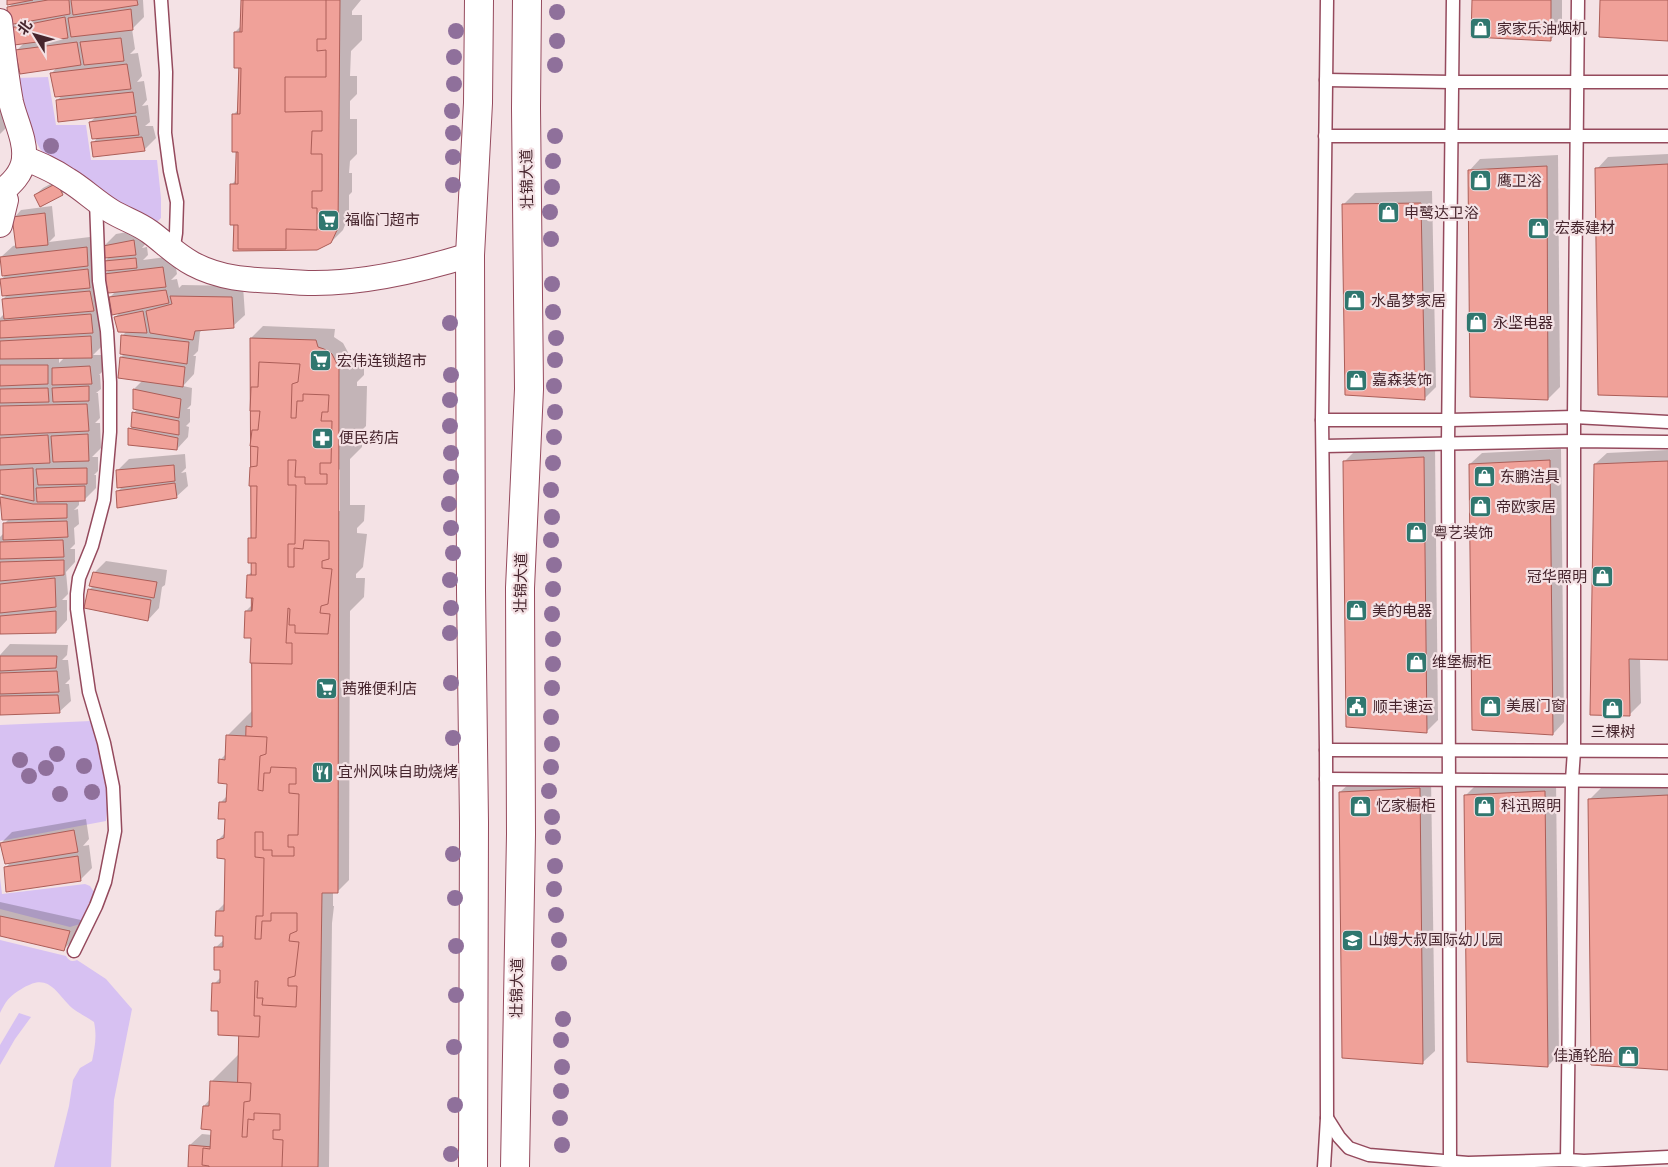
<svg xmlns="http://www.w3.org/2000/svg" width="1668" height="1167" viewBox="0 0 1668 1167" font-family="Rubik,'Noto Sans SC',sans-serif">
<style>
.green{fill:#d7c1f2}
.shadow{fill:#0003;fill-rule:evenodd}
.building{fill:#f0a199;stroke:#ac5e58}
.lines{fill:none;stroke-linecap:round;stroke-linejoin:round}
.lane-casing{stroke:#954a5d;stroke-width:15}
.street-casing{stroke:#954a5d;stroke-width:26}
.primary-casing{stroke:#954a5d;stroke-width:30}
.lane{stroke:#fff;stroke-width:12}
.street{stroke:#fff;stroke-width:24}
.primary{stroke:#fff;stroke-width:28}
.tree{fill:#8f709b}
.labels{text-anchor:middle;stroke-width:4.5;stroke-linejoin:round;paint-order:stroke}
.poi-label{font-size:15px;fill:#46252d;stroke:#f4e2e5;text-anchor:start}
.street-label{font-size:15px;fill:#46252d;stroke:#f4e2e5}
</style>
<rect width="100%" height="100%" fill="#f4e2e5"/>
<g class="green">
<path d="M 48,77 L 56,125 L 86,125 L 91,160 L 157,160 L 161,198 L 161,218 L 155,224 L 142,218 L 52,161 L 40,149 L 34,137 L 17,78 Z"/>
<path d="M 91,721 C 100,754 111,786 106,821 L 0,841 L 0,725 Z"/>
<path d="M 0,878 L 2,894 L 85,884 L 90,886 L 94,892 L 80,924 L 70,927 L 0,909 Z"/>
<path d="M 0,940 L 66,956 C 69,961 72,962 77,960 L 106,979 L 132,1009 L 114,1100 L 111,1167 L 54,1167 L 69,1106 L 73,1080 L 80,1068 L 92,1061 C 95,1047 97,1036 94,1022 C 86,1016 75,1012 68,1004 C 53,988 47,974 23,988 C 10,996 7,999 0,1013 Z"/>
<path d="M 19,1013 L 31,1017 L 15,1039 L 0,1065 L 0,1045 Z"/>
</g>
<g class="shadow">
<path d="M 8,0 L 143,0 L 144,17 L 132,29 L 135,49 L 130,54 L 138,53 L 142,76 L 137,82 L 144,81 L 147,100 L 142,106 L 148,105 L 150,122 L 145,126 L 153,126 L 156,138 L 144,150 L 93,143 L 98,137 L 90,122 L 96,117 L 57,100 L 63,95 L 52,73 L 57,67 L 17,50 L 24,43 L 11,28 L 17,22 L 8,8 L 14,2 Z"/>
<path d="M 244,0 L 361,0 L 352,11 L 352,15 L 362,15 L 362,40 L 351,51 L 350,76 L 357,76 L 357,94 L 350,101 L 350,119 L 357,119 L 357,154 L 350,161 L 349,173 L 352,173 L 352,192 L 349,195 L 349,215 L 343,230 L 331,242 L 235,224 L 231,185 L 236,180 L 239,164 L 233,115 L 239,109 L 242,78 L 235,32 L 241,26 Z"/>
<path d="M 1473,0 L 1562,0 L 1562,29 L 1550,40 Z"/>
<path d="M 0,104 L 10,124 L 0,134 Z"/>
<path d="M 1668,154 L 1668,396 L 1597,169 L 1608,157 Z"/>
<path d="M 1558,155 L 1560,387 L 1548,399 L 1469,171 L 1480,159 Z"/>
<path d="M 65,176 L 70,186 L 62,194 L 35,195 L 43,188 Z"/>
<path d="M 1432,191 L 1436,387 L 1424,399 L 1344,204 L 1355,193 Z"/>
<path d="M 52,206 L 55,236 L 49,242 L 98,236 L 104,321 L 99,325 L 102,325 L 103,345 L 93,355 L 102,355 L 103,371 L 99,375 L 100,375 L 101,389 L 96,393 L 98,393 L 100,418 L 95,423 L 100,423 L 101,448 L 92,457 L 98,457 L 98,471 L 94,475 L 96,475 L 96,488 L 84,500 L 79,500 L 79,505 L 74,510 L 78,509 L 79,524 L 74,528 L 75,544 L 70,549 L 75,549 L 75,562 L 66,572 L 68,594 L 62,600 L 67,600 L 67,620 L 56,632 L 0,633 L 0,537 L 4,533 L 4,524 L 9,519 L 0,497 L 4,494 L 0,493 L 0,318 L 5,313 L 3,299 L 8,294 L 2,279 L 6,274 L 1,257 L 13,246 L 17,245 L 14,218 L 21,210 ZM 59,357 L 65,357 L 59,363 Z"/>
<path d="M 145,229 L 147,242 L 142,248 L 147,247 L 148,255 L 143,260 L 174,256 L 177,274 L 171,280 L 177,279 L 179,288 L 182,285 L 243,286 L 245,315 L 233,326 L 203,329 L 200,332 L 198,351 L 193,356 L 196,356 L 194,374 L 183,386 L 192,388 L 191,405 L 187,409 L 190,409 L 190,422 L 186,426 L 189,427 L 188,437 L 177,449 L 130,429 L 133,426 L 134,413 L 137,409 L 134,389 L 143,380 L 121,357 L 125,353 L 122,336 L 127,331 L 115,317 L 121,312 L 110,297 L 116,291 L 105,274 L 110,269 L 105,261 L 110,256 L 104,246 L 116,234 Z"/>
<path d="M 263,326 L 335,329 L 334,337 L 343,343 L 350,356 L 350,359 L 364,360 L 364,375 L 357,382 L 357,386 L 367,386 L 366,426 L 356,436 L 356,439 L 362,439 L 362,447 L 350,459 L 350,505 L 365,505 L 364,521 L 357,528 L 357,533 L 367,534 L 363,567 L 356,574 L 356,578 L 365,578 L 364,597 L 350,611 L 349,880 L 337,892 L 333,892 L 333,906 L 334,906 L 332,923 L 329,1167 L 189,1167 L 190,1145 L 202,1134 L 212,1135 L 212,1129 L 204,1106 L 210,1099 L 211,1082 L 239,1054 L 240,1035 L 220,1010 L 214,984 L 221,977 L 221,969 L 215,948 L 225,939 L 217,911 L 225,903 L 226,857 L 218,840 L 225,833 L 226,818 L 220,803 L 227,796 L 228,782 L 220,760 L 226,754 L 227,736 L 253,710 L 252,637 L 246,611 L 254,603 L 248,575 L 253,571 L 250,539 L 252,536 L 251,338 ZM 340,469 L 340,511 L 338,511 L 338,471 Z"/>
<path d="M 1435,446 L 1438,720 L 1427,731 L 1344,462 L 1356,450 Z"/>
<path d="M 1561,449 L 1564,722 L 1553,734 L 1470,464 L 1482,453 Z"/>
<path d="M 1668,450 L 1668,659 L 1640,658 L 1641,703 L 1629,715 L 1595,464 L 1607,453 Z"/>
<path d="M 185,454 L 186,468 L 181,473 L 186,472 L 188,486 L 176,497 L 117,492 L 123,486 L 117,471 L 129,459 Z"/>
<path d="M 106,561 L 167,570 L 165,585 L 162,587 L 159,608 L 148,620 L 89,590 L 93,586 L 94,573 Z"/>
<path d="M 10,644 L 68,645 L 67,655 L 62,660 L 68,660 L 70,679 L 65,684 L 69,684 L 71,701 L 59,712 L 0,714 L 0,655 Z"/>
<path d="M 1431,777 L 1435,1051 L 1423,1062 L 1340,792 L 1352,781 Z"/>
<path d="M 1556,780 L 1559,1054 L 1548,1066 L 1465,796 L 1477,784 Z"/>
<path d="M 1668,785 L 1668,1069 L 1589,800 L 1601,788 Z"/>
<path d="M 86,819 L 89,839 L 83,846 L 89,845 L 92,868 L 80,880 L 5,868 L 12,861 L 1,843 L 12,832 Z"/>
<path d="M 0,902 L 81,920 L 75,938 L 63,950 L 0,934 Z"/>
</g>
<g class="building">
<path d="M 7,0 L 33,0 L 7,5 Z"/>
<path d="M 48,0 L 69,0 L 70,14 L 8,25 L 7,7 Z"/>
<path d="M 71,0 L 137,0 L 138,5 L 73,15 Z"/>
<path d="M 241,0 L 340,0 L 338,228 L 331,243 L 317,250 L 233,251 Z"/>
<path d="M 243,0 L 326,0 L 326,39 L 317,39 L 317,51 L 326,50 L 326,77 L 285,77 L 285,112 L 322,111 L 322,131 L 312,131 L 311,154 L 322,154 L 322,191 L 312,191 L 312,208 L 317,208 L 317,230 L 286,229 L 286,249 L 238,249 L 238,225 L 230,225 L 230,184 L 238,184 L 238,152 L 232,152 L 232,114 L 240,114 L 241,68 L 234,68 L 234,32 L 242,32 Z"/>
<path d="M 1472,0 L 1551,0 L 1551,41 L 1471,37 Z"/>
<path d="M 1600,0 L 1668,0 L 1668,41 L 1599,37 Z"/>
<path d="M 131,9 L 133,30 L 71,37 L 68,18 Z"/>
<path d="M 65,17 L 68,38 L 14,45 L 10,28 Z"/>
<path d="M 121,38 L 124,61 L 84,65 L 80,42 Z"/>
<path d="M 77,42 L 81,65 L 20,74 L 15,50 Z"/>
<path d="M 127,64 L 131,89 L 55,97 L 50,73 Z"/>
<path d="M 133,92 L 136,113 L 58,122 L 56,100 Z"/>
<path d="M 136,116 L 139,135 L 92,139 L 89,122 Z"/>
<path d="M 142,137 L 145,151 L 93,157 L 91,142 Z"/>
<path d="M 1668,164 L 1668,397 L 1598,395 L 1595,168 Z"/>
<path d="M 1547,166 L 1548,400 L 1470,397 L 1468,170 Z"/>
<path d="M 57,183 L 63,195 L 40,207 L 34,195 Z"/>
<path d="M 1421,203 L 1425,400 L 1345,395 L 1342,204 Z"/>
<path d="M 45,213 L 48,245 L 16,248 L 12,217 Z"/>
<path d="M 134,240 L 136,255 L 105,258 L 103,246 Z"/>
<path d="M 87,247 L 88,266 L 2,276 L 0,257 Z"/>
<path d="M 136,258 L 137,268 L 105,271 L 104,261 Z"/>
<path d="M 163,267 L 166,287 L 108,293 L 104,274 Z"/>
<path d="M 88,269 L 90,288 L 2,296 L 0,279 Z"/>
<path d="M 166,290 L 169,303 L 112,315 L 109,297 Z"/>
<path d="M 90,291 L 94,311 L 4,319 L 2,299 Z"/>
<path d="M 170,296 L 232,297 L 234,328 L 195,331 L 193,340 L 150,333 L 146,311 L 172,304 Z"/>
<path d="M 143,311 L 147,333 L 118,332 L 114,317 Z"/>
<path d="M 91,314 L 93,333 L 0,338 L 0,321 Z"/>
<path d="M 121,335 L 189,342 L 187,364 L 120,354 Z"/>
<path d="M 91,336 L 92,358 L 0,359 L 0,341 Z"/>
<path d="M 250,338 L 316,340 L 318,347 L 324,349 L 332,354 L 339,368 L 338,893 L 322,893 L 318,1167 L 188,1167 L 189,1145 L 236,1149 L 246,726 L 252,727 Z"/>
<path d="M 120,357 L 185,367 L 183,387 L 118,378 Z"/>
<path d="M 259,362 L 300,364 L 298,382 L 292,384 L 291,418 L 296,418 L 297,401 L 303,401 L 303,394 L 329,395 L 328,412 L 322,412 L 321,421 L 332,421 L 331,463 L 320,463 L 320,474 L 327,474 L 327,484 L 305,484 L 305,477 L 295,477 L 296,460 L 288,460 L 288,485 L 296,485 L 295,544 L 288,544 L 288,567 L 294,567 L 294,548 L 303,549 L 304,540 L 329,541 L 329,559 L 322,561 L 322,568 L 332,569 L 328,604 L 321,606 L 320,613 L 330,614 L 328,634 L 295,633 L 295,625 L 289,625 L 290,609 L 288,608 L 286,643 L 292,643 L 292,664 L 250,663 L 251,638 L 244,638 L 245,611 L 252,611 L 253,598 L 246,598 L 247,575 L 256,575 L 256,563 L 248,563 L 248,538 L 256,538 L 257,486 L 249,486 L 250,467 L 257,466 L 258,447 L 250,446 L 252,430 L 258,430 L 260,411 L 250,411 L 251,387 L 258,387 Z"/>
<path d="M 0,365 L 48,365 L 48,384 L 0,386 Z"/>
<path d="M 90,366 L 92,384 L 52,385 L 52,368 Z"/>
<path d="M 89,386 L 89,401 L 53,402 L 52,388 Z"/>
<path d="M 48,388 L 49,402 L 0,403 L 0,389 Z"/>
<path d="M 133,389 L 181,399 L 179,418 L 133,409 Z"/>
<path d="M 87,404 L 89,431 L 0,435 L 0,406 Z"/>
<path d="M 132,412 L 179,421 L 179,435 L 131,427 Z"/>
<path d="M 128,428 L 178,438 L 177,450 L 128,445 Z"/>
<path d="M 88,434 L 89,461 L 53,462 L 51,436 Z"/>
<path d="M 48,435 L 50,463 L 0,465 L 0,438 Z"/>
<path d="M 1424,457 L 1427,733 L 1346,727 L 1343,461 Z"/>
<path d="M 1550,460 L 1553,735 L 1472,730 L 1469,464 Z"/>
<path d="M 1668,461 L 1668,660 L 1629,659 L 1630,716 L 1590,715 L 1594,464 Z"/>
<path d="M 174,465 L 175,481 L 117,488 L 116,470 Z"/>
<path d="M 33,468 L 34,501 L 0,494 L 0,470 Z"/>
<path d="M 87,468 L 87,484 L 38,485 L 36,469 Z"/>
<path d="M 175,483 L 177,498 L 117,508 L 116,491 Z"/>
<path d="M 85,486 L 85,501 L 37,502 L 36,488 Z"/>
<path d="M 0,497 L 33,504 L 67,504 L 67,518 L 2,520 Z"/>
<path d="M 67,521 L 68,537 L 3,540 L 3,523 Z"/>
<path d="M 63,540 L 64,557 L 0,559 L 0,542 Z"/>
<path d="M 64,560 L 64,575 L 0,581 L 0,562 Z"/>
<path d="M 93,572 L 157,582 L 154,598 L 89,586 Z"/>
<path d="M 55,578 L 56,607 L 0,613 L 0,584 Z"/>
<path d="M 88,589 L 151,600 L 148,621 L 84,608 Z"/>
<path d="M 56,611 L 56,633 L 0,634 L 0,616 Z"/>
<path d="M 0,656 L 57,656 L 56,668 L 0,671 Z"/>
<path d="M 57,671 L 59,692 L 0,694 L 0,673 Z"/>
<path d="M 58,695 L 60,713 L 0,715 L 0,696 Z"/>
<path d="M 226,735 L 267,737 L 266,754 L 260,756 L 258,790 L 263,791 L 264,773 L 270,773 L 271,767 L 296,768 L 296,784 L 289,784 L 289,793 L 299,794 L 298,835 L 288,835 L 288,847 L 294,847 L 294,856 L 272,856 L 272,850 L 263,850 L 263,832 L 255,832 L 255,857 L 264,858 L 263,916 L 256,916 L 255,939 L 261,939 L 262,921 L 271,921 L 271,913 L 297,913 L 297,931 L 290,934 L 289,941 L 299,942 L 295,976 L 288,978 L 288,986 L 297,986 L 296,1007 L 262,1005 L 263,998 L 257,998 L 258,981 L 255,981 L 254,1016 L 260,1016 L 259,1037 L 218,1035 L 218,1011 L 211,1011 L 212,983 L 220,983 L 220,970 L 214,970 L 214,947 L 223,947 L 223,936 L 215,936 L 216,911 L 224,911 L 225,859 L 217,858 L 217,840 L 224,838 L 225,819 L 218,819 L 219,802 L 226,802 L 227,784 L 218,783 L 219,759 L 225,760 Z"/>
<path d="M 1420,788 L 1423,1064 L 1342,1058 L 1339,792 Z"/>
<path d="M 1545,791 L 1548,1067 L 1467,1062 L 1464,795 Z"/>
<path d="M 1668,795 L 1668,1070 L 1591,1065 L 1588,799 Z"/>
<path d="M 74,830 L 78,852 L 5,864 L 0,843 Z"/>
<path d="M 78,856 L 81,881 L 6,892 L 4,867 Z"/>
<path d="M 0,916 L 70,931 L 64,951 L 0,936 Z"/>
<path d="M 210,1081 L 251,1083 L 250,1101 L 244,1102 L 242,1137 L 247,1137 L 248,1119 L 254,1120 L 254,1113 L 280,1114 L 280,1130 L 273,1130 L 273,1139 L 283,1140 L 282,1167 L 209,1167 L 209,1166 L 202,1165 L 203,1148 L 210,1149 L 211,1130 L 201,1129 L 203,1106 L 209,1106 Z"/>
</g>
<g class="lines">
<defs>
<g id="lane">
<path d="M 161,0 L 166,72 L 165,133 L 170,171 L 177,202 L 176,233 L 173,252"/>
<path d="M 1326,80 L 1451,82 L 1668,82"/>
<path d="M 1325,136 L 1668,136"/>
<path d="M 1322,420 L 1449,420 L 1574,417 L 1668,422"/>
<path d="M 1324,446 L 1574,441 L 1668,442"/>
<path d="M 1326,750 L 1668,751"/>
<path d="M 1326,779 L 1668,781"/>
<path d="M 74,951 L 96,906 L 105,882 L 115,831 L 113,787 L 104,743 L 89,692 L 77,609 L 77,594 L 79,578 L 92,546 L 104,500 L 110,432 L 110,382 L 107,331 L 99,281 L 96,201"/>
<path d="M 1327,1118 L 1339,1137 L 1349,1148 L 1369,1155 L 1468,1163 L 1567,1160 L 1584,1161 L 1668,1157"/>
<path d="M 1567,1160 L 1572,780 L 1574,751 L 1574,417 L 1578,0"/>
<path d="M 1450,1162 L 1448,443 L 1453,0"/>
<path d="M 1324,1167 L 1327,1118 L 1326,750 L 1322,420 L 1327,0"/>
</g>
<g id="street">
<path d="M 0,21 C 3,48 6,75 11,102 C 15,120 26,140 24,159 C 22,174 11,184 0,193"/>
<path d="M 24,158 C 39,164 54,170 68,180 C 83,189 95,201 111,211 C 124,219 138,223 150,232 C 165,243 176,255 193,264 C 219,278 247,280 277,281 C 290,282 302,283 315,283 C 367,283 421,270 470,255"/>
<path d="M 0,225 L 6,200 L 2,192"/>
</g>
<g id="primary">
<path d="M 473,1167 L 474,822 L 471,590 L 470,255 L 478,103 L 479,0"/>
<path d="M 515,1167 L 521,834 L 520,588 L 529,389 L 526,108 L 527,0"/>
</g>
</defs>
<use href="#lane" class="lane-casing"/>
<use href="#street" class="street-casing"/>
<use href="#primary" class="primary-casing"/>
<use href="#lane" class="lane"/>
<use href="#street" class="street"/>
<use href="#primary" class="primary"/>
</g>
<g class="tree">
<circle cx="557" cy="12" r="8"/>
<circle cx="456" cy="31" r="8"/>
<circle cx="557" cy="41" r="8"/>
<circle cx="454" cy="57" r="8"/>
<circle cx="555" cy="65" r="8"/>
<circle cx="454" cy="84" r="8"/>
<circle cx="452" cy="111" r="8"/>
<circle cx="453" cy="133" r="8"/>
<circle cx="555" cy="136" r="8"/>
<circle cx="51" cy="146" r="8"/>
<circle cx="453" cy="157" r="8"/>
<circle cx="553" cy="161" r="8"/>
<circle cx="453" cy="185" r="8"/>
<circle cx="552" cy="187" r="8"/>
<circle cx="550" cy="212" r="8"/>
<circle cx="551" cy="239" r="8"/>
<circle cx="552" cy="284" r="8"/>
<circle cx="553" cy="312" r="8"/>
<circle cx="450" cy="323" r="8"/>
<circle cx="556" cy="338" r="8"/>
<circle cx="555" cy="360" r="8"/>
<circle cx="451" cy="375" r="8"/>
<circle cx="554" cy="386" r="8"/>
<circle cx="450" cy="400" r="8"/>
<circle cx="555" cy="412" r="8"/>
<circle cx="450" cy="426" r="8"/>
<circle cx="554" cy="437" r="8"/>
<circle cx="451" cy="453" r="8"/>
<circle cx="553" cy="463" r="8"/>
<circle cx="451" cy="477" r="8"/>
<circle cx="551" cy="490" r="8"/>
<circle cx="449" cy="504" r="8"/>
<circle cx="552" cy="517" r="8"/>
<circle cx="451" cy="528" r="8"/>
<circle cx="551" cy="540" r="8"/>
<circle cx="453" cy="553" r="8"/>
<circle cx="554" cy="565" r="8"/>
<circle cx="450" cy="580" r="8"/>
<circle cx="553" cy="589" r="8"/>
<circle cx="451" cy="608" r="8"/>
<circle cx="552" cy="614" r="8"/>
<circle cx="450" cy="633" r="8"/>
<circle cx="553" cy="639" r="8"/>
<circle cx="553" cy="664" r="8"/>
<circle cx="451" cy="683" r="8"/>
<circle cx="552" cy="688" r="8"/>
<circle cx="551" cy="717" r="8"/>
<circle cx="453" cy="738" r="8"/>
<circle cx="552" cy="744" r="8"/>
<circle cx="57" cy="754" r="8"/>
<circle cx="20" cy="760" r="8"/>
<circle cx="84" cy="766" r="8"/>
<circle cx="551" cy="767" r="8"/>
<circle cx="46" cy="768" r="8"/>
<circle cx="29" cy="776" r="8"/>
<circle cx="549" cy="791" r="8"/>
<circle cx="92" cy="792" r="8"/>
<circle cx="60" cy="794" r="8"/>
<circle cx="552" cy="817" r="8"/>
<circle cx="553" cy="837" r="8"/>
<circle cx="453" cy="854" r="8"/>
<circle cx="555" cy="866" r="8"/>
<circle cx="554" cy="889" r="8"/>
<circle cx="455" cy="898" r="8"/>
<circle cx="556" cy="915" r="8"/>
<circle cx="559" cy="940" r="8"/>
<circle cx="456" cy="946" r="8"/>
<circle cx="559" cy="963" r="8"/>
<circle cx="456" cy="995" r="8"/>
<circle cx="563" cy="1019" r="8"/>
<circle cx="561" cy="1040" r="8"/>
<circle cx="454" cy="1047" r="8"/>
<circle cx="562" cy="1067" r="8"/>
<circle cx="561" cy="1091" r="8"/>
<circle cx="455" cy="1105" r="8"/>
<circle cx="560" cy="1118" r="8"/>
<circle cx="562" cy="1145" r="8"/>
<circle cx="451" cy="1154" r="8"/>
</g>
<defs>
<symbol id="shop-square" viewBox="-11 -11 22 22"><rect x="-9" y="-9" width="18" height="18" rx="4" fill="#30776f" stroke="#f4e2e5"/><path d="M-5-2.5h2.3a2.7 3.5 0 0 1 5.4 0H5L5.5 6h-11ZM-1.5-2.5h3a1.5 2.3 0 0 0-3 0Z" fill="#fff"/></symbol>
<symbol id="supermarket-square" viewBox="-11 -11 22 22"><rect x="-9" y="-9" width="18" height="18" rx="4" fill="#30776f" stroke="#f4e2e5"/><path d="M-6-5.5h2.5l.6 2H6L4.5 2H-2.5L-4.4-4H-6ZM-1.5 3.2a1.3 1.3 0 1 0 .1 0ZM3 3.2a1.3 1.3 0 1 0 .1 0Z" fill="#fff"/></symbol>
<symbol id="pharmacy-square" viewBox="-11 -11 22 22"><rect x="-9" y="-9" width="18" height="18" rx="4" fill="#30776f" stroke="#f4e2e5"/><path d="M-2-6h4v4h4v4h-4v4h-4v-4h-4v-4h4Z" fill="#fff"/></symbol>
<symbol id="civic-square" viewBox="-11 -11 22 22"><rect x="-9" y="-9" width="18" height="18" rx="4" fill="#30776f" stroke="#f4e2e5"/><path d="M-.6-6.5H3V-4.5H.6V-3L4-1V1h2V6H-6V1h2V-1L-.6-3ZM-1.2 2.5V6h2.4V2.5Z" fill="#fff"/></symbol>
<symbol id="restaurant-square" viewBox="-11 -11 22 22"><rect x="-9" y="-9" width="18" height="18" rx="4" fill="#30776f" stroke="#f4e2e5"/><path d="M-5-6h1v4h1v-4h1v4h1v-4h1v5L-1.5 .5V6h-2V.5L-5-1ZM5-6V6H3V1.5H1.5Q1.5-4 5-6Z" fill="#fff"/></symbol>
<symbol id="school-square" viewBox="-11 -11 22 22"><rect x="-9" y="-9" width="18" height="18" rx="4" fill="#30776f" stroke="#f4e2e5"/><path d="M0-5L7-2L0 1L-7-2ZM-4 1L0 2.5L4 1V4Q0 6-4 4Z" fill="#fff"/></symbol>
</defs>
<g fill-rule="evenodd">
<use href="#shop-square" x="1468" y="16" width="25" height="25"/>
<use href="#shop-square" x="1468" y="168" width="25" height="25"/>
<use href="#shop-square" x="1376" y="200" width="25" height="25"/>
<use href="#supermarket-square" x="316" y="208" width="25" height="25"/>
<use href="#shop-square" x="1526" y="216" width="25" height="25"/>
<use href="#shop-square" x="1342" y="288" width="25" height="25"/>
<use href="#shop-square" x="1464" y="310" width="25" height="25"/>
<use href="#supermarket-square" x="308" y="348" width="25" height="25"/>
<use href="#shop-square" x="1344" y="368" width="25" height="25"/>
<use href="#pharmacy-square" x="310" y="426" width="25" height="25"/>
<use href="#shop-square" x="1472" y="464" width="25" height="25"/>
<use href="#shop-square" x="1468" y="494" width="25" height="25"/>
<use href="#shop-square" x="1404" y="520" width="25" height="25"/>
<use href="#shop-square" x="1590" y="564" width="25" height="25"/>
<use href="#shop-square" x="1344" y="598" width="25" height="25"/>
<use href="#shop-square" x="1404" y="650" width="25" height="25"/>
<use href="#supermarket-square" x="314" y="676" width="25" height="25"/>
<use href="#shop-square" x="1478" y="694" width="25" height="25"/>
<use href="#civic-square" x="1344" y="694" width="25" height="25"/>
<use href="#shop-square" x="1600" y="696" width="25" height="25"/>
<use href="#restaurant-square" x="310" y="760" width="25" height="25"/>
<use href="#shop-square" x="1348" y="794" width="25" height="25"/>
<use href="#shop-square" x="1472" y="794" width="25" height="25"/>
<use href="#school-square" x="1340" y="928" width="25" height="25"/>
<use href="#shop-square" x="1616" y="1044" width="25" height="25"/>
</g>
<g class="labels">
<g class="poi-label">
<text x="1497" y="34">家家乐油烟机</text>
<text x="1497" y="186">鹰卫浴</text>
<text x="1404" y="218">申鹭达卫浴</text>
<text x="345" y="225">福临门超市</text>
<text x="1555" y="233">宏泰建材</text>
<text x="1371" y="306">水晶梦家居</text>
<text x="1493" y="328">永坚电器</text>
<text x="337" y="366">宏伟连锁超市</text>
<text x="1372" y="385">嘉森装饰</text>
<text x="339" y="443">便民药店</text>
<text x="1500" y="482">东鹏洁具</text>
<text x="1496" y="512">帝欧家居</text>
<text x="1433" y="538">粤艺装饰</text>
<text x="1587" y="582" text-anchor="end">冠华照明</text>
<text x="1372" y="616">美的电器</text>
<text x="1432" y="667">维堡橱柜</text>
<text x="342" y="694">茜雅便利店</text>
<text x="1506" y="711">美展门窗</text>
<text x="1373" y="712">顺丰速运</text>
<text x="1613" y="737" text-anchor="middle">三棵树</text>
<text x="338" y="777">宜州风味自助烧烤</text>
<text x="1376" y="811">忆家橱柜</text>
<text x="1501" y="811">科迅照明</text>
<text x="1368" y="945">山姆大叔国际幼儿园</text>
<text x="1613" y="1061" text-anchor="end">佳通轮胎</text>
</g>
<g class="street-label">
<text transform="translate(527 179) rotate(-91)" y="5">壮锦大道</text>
<text transform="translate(521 583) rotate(-89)" y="5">壮锦大道</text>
<text transform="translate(517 988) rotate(-89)" y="5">壮锦大道</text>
</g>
</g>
<g transform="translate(35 35) rotate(307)" stroke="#f4e2e5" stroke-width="4" paint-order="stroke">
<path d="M0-4L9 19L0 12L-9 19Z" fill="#46252d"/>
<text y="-8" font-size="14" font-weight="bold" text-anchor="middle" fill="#46252d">北</text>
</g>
</svg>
